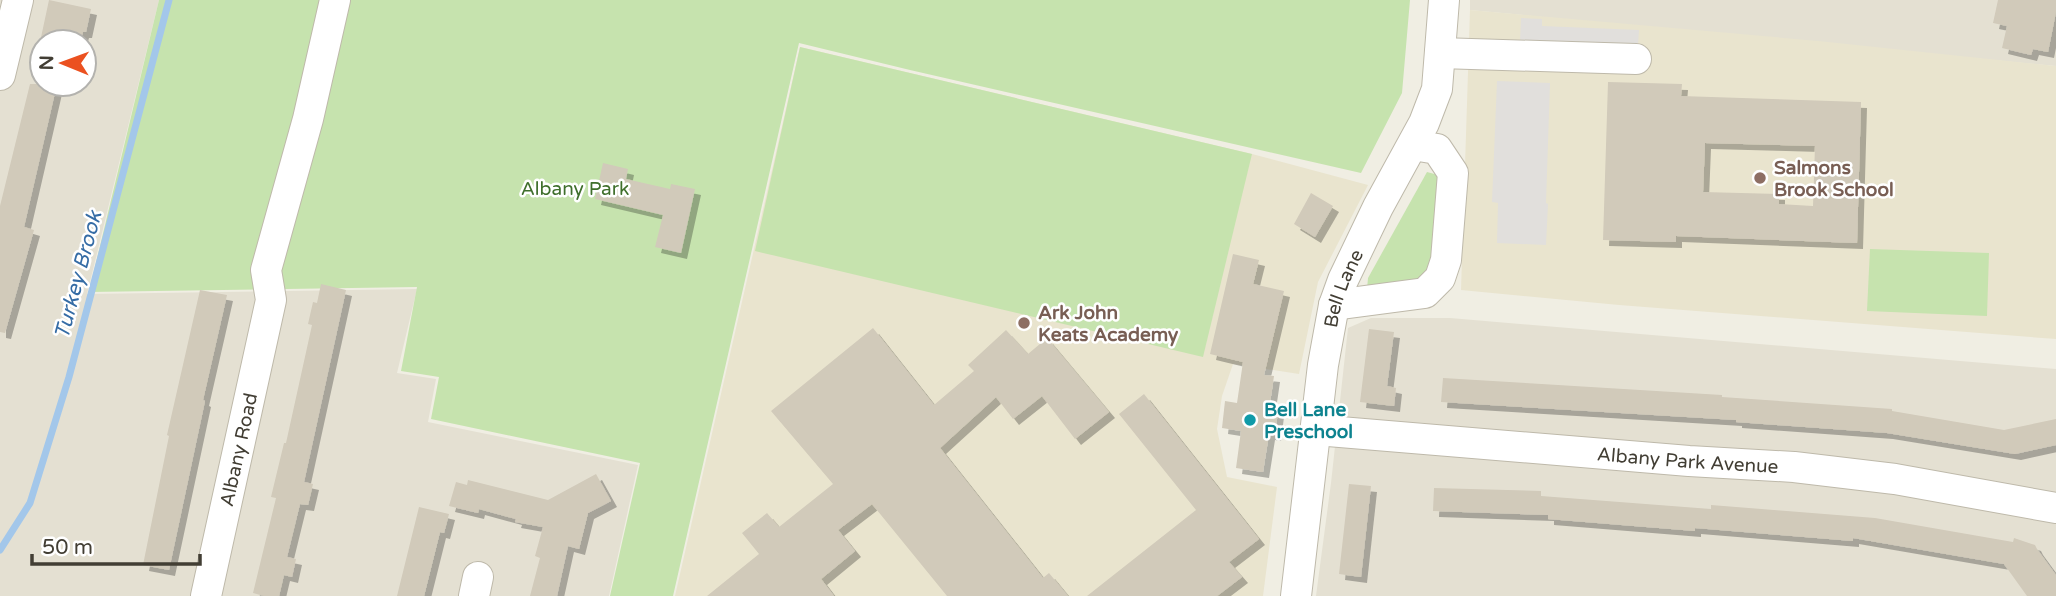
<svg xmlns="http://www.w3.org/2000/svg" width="2056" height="596" viewBox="0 0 2056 596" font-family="'Varela Round',sans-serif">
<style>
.residential{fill:#e4e0d2;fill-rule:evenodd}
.education{fill:#e9e4ce}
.green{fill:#c6e3ae}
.parking{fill:#e1dfdc}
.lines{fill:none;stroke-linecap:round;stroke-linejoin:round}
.stream{stroke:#a3c7ea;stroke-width:7}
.building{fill:#d1caba;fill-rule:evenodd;filter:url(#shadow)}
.minor-casing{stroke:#beb9aa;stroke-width:32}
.minor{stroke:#fff;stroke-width:30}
.education-dot{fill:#8d6e63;stroke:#fff;stroke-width:2.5}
.culture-dot{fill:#0f9aa8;stroke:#fff;stroke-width:2.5}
.labels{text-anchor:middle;stroke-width:5;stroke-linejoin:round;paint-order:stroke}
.education-label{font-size:19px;font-weight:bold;fill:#785e54;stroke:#fff;text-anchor:start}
.park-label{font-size:19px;fill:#3f6f2c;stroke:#fff}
.street-label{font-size:19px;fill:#423e34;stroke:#fff}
.culture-label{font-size:19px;font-weight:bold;fill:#0d838f;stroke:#fff;text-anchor:start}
.water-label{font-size:21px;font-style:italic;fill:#356ca5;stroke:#fff}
</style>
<defs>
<filter id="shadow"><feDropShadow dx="6" dy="6" stdDeviation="0" flood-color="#0004"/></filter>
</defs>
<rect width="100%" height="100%" fill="#f0eee3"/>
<g class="residential">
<path d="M 0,0 L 159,0 L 87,294 L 417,289 L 397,373 L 436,379 L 428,422 L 638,465 L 609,596 L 0,596 ZM 42,42 L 84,42 L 84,84 L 42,84 Z"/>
<path d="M 1470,0 L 2056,0 L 2056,66 L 1470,10 Z"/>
<path d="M 1371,318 L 1450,318 L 2056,369 L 2056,596 L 1316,596 L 1331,483 L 1348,328 Z"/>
</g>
<g class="education">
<path d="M 1470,10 L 1818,41 L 2056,66 L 2056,339 L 1619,305 L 1461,290 Z"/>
<path d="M 800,47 L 1252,154 L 1368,185 L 1318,282 L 1299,374 L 1233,364 L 1222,396 L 1217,429 L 1227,477 L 1277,487 L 1263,596 L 675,596 Z"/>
</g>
<g class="green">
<path d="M 159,0 L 1410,0 L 1402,93 L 1361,173 L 910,70 L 799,43 L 673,596 L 610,596 L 640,463 L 431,419 L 439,377 L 401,371 L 417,287 L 89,292 Z"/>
<path d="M 800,47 L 1252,154 L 1203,357 L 755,251 Z"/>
<path d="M 1427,172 L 1438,175 L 1434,260 L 1422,282 L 1367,289 L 1368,278 Z"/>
<path d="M 1870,249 L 1989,253 L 1987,316 L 1867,311 Z"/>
</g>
<g class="parking">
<path d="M 1521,18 L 1542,19 L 1542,26 L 1639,30 L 1638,46 L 1520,41 Z"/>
<path d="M 1497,81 L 1550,83 L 1546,203 L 1548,204 L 1546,245 L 1497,243 L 1498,203 L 1492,202 Z"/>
</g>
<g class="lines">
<path class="stream" d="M 0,550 L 30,503 L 69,377 L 169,0"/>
</g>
<g class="building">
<path d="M 49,0 L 91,9 L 86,32 L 83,32 L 80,42 L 40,42 Z"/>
<path d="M 1998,0 L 2056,0 L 2056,12 L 2048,52 L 2033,49 L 2031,55 L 2002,48 L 2007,26 L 1993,23 Z"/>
<path d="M 1608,82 L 1682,84 L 1681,96 L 1861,102 L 1857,243 L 1676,236 L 1676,242 L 1603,240 ZM 1705,143 L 1815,146 L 1813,206 L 1779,204 L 1779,194 L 1703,192 Z"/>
<path d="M 30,84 L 57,84 L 24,227 L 34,230 L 5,333 L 0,332 L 0,206 Z"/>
<path d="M 603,163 L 628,169 L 626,179 L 670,189 L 671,184 L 695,189 L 681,253 L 655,247 L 663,215 L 595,199 Z"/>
<path d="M 1311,193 L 1333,206 L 1315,237 L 1294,224 Z"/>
<path d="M 1233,254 L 1259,260 L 1253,284 L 1284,291 L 1264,375 L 1274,376 L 1269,410 L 1278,411 L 1275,435 L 1269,434 L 1263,472 L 1236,468 L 1241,431 L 1222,428 L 1225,401 L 1237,403 L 1243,362 L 1210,354 Z"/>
<path d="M 321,284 L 346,290 L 304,482 L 313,484 L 308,505 L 300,504 L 287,557 L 296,559 L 292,577 L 284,575 L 279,596 L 264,596 L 253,593 L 276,498 L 271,497 L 284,443 L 286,443 L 312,325 L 308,324 L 313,302 L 317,303 Z"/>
<path d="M 200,290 L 227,295 L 203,400 L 205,401 L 169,570 L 143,565 L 169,436 L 167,435 Z"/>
<path d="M 873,328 L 934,405 L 974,371 L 968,365 L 1006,330 L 1028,354 L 1047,338 L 1109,412 L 1075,439 L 1042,396 L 1013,419 L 996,397 L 940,448 L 1043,578 L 1049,573 L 1068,596 L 947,596 L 872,504 L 838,530 L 855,551 L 821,579 L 834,596 L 707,596 L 759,554 L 742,533 L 767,513 L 779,527 L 833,484 L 771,411 Z"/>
<path d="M 1369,329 L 1394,332 L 1387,386 L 1396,388 L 1394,406 L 1360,402 Z"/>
<path d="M 1443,378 L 1722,395 L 1722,397 L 1892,409 L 1892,411 L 2004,430 L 2056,419 L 2056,445 L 2015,454 L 1887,433 L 1736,422 L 1736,420 L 1441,402 Z"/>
<path d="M 1144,394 L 1259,539 L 1229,562 L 1242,577 L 1217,596 L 1087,596 L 1196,510 L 1119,414 Z"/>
<path d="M 596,474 L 611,501 L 588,513 L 579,549 L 568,546 L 557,596 L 530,596 L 540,558 L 535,556 L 543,527 L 515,522 L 516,519 L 479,509 L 478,513 L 449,506 L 456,482 L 467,485 L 468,480 L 548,500 Z"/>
<path d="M 1349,484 L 1371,486 L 1361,577 L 1339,574 Z"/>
<path d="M 1434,488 L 1541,491 L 1541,496 L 1711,509 L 1711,505 L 1875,518 L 2013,542 L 2014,538 L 2035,545 L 2037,549 L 2056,575 L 2056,596 L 2027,596 L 2004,564 L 1853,538 L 1853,541 L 1695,528 L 1695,531 L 1548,519 L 1548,515 L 1433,511 Z"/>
<path d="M 419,507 L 449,514 L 444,533 L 440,532 L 424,596 L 397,596 Z"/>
</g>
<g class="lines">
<defs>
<g id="minor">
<path d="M 1440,53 L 1636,59"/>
<path d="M 0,75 L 18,0"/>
<path d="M 1334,305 L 1425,293 L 1440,278 L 1446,260 L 1453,173 L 1437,149 L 1413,145"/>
<path id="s1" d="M 1316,430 L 1689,461 L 1794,467 L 1895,479 L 2056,508"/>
<path id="s2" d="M 206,596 L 271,300 L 266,270 L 308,119 L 335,0"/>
<path d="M 474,596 L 478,577"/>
<path id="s3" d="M 1296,596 L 1323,365 L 1334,305 L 1343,280 L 1378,207 L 1424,123 L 1437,89 L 1444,0"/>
</g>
</defs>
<use href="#minor" class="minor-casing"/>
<use href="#minor" class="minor"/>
</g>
<g class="education-dot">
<circle cx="1760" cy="178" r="7"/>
<circle cx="1024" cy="323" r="7"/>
</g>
<circle class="culture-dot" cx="1250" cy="420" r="7"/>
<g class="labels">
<g class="education-label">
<text x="1774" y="174">Salmons<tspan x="1774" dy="22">Brook School</tspan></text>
<text x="1038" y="319">Ark John<tspan x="1038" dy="22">Keats Academy</tspan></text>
</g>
<g class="park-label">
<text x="575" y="195">Albany Park</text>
</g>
<g class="street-label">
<text dy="7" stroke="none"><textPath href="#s3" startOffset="312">Bell Lane</textPath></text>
<text dy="7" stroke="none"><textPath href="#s2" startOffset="150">Albany Road</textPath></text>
<text dy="7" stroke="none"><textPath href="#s1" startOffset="373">Albany Park Avenue</textPath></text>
</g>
<g class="culture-label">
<text x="1264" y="416">Bell Lane<tspan x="1264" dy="22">Preschool</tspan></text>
</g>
<g class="water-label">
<text transform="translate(78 275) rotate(-75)" y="7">Turkey Brook</text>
</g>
</g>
<g transform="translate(63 63) rotate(271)"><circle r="33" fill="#ffffff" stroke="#b3b2ae" stroke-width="2"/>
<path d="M0-5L12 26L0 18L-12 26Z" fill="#eb5120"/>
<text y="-10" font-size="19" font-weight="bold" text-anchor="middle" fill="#423e34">N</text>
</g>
<path d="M32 554v10h168v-10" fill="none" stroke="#423e34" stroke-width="3.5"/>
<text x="42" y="554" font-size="21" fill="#423e34" stroke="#ffffff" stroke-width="5" paint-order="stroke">50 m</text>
</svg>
